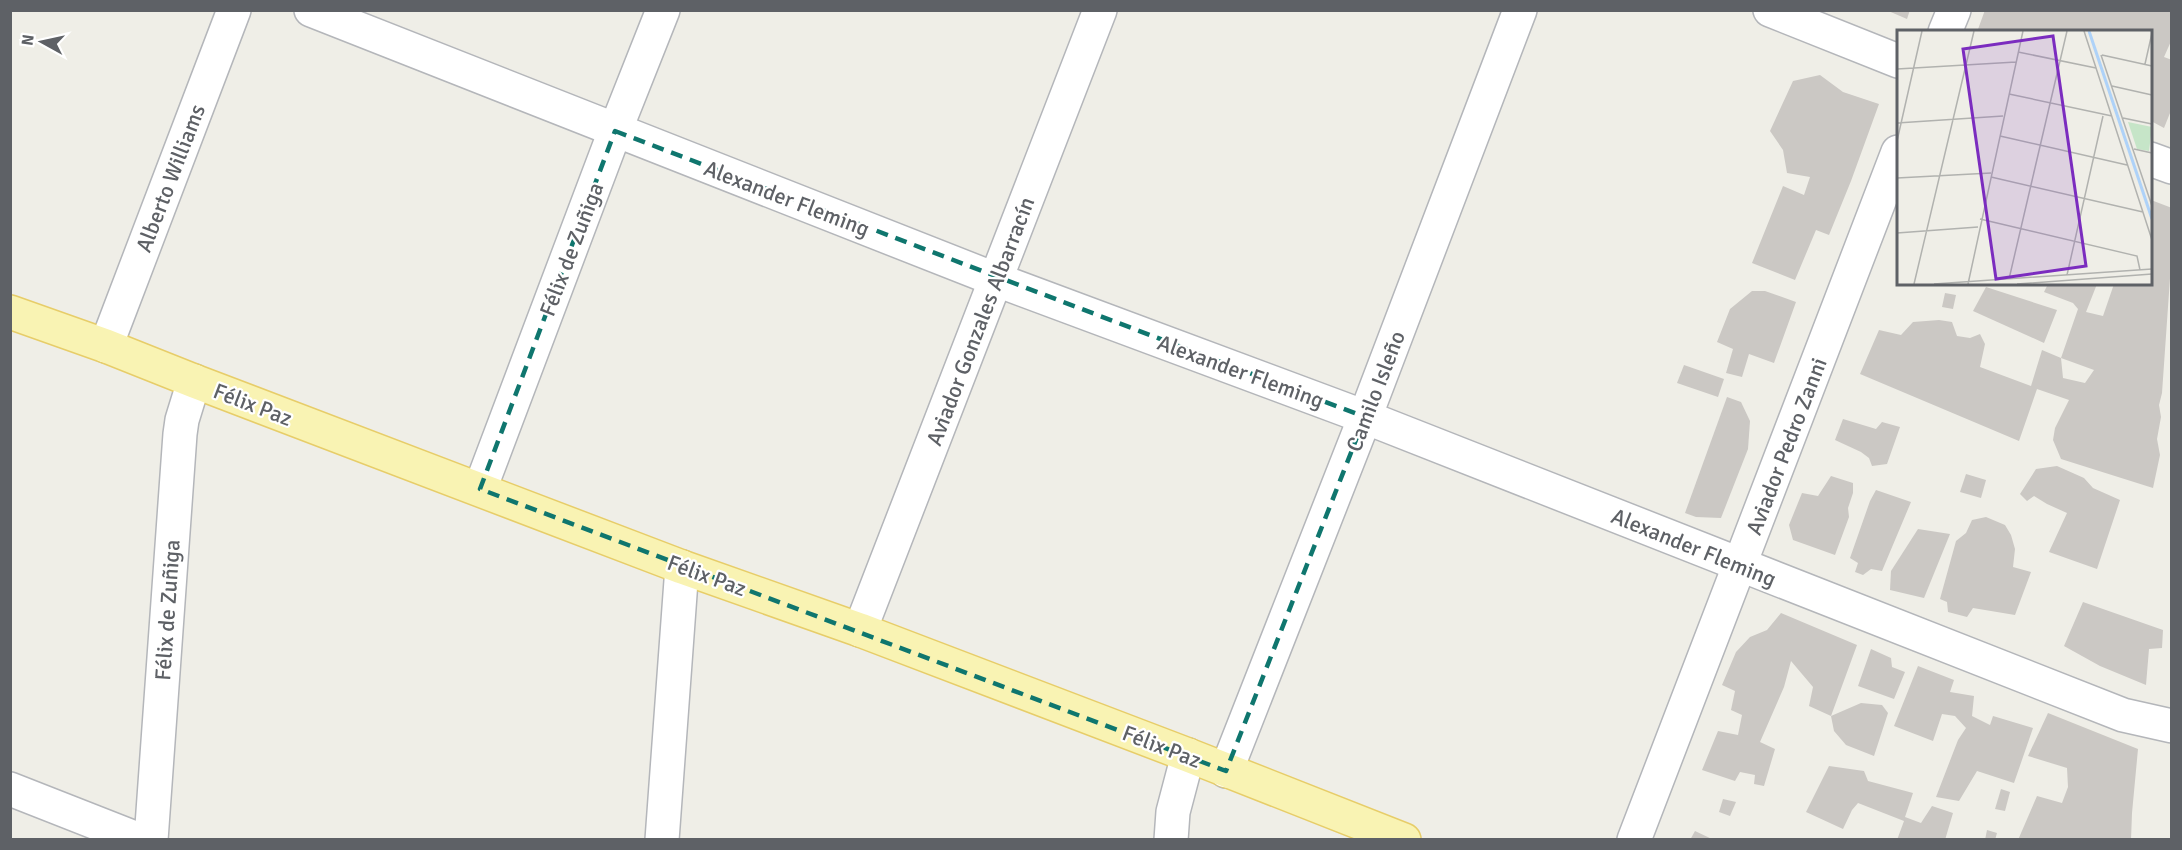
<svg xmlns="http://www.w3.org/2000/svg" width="2182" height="850" viewBox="0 0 2182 850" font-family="Signika,sans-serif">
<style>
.building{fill:#cbc8c4}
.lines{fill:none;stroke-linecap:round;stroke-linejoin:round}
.minor-casing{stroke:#b4b6ba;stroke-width:36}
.major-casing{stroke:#e7cd69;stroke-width:36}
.minor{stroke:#fff;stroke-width:33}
.major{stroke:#f9f3b3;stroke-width:33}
.marked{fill:none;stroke:#0f766e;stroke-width:4.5;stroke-dasharray:12 8;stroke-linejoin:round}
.labels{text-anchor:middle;stroke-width:4.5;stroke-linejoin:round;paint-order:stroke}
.street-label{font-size:22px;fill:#5e6166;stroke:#fff}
.inset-river{fill:none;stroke:#aed2f8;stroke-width:3}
.inset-road{fill:none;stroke:#b1b2af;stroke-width:1.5}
.view{fill:#7b2cbf;fill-opacity:0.15;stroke:#7b2cbf;stroke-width:3}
.inset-edge{fill:none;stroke:#5e6166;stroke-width:3}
</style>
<rect width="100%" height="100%" fill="#efeee7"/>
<g class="building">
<path d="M 1886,10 L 1910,10 L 1907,19 Z"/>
<path d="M 1985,10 L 2172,10 L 2172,39 L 2164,57 L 2172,60 L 2172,108 L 2164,128 L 2151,121 L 2151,32 L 1977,32 Z"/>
<path d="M 1820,75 L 1843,92 L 1879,104 L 1851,181 L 1829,235 L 1816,230 L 1795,280 L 1752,263 L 1783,186 L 1804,195 L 1810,177 L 1787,173 L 1783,150 L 1770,131 L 1793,81 Z"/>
<path d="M 2151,200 L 2172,208 L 2171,264 L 2162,393 L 2159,405 L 2161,417 L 2157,439 L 2160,455 L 2153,488 L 2061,459 L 2053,440 L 2055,428 L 2069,400 L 2037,389 L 2019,441 L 1860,374 L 1879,330 L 1901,335 L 1913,322 L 1939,320 L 1952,322 L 1957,336 L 1970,338 L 1980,334 L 1985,344 L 1980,367 L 2031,386 L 2042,350 L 2061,358 L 2063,378 L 2085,383 L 2094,370 L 2061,358 L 2078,309 L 2073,303 L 2044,292 L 2048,284 L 2097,284 L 2086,312 L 2103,316 L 2114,284 L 2151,284 Z"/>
<path d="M 1986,287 L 2057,310 L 2044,343 L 1973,311 Z"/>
<path d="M 1752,291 L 1765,291 L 1796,302 L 1774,363 L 1749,354 L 1742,377 L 1726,373 L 1733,349 L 1717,342 L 1730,309 Z"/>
<path d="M 1945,293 L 1956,295 L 1953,309 L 1942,307 Z"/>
<path d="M 1684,365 L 1724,379 L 1718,397 L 1677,383 Z"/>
<path d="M 1727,397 L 1741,402 L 1750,421 L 1748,449 L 1721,518 L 1696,517 L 1685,513 Z"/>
<path d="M 1843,419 L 1876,429 L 1882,422 L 1900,427 L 1887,464 L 1872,466 L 1869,458 L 1861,452 L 1835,440 Z"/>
<path d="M 2057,466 L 2084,478 L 2093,488 L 2120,500 L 2097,569 L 2049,552 L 2067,513 L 2047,504 L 2034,496 L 2027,501 L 2020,494 L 2036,469 Z"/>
<path d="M 1966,474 L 1986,480 L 1981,498 L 1960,492 Z"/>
<path d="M 1831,476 L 1853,483 L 1853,493 L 1848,508 L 1849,517 L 1835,555 L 1793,540 L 1789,525 L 1802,493 L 1818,496 Z"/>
<path d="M 1876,490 L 1911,502 L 1882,571 L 1871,569 L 1863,575 L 1855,572 L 1858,563 L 1850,558 L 1870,501 Z"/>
<path d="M 1986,517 L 2005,525 L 2011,535 L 2015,549 L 2013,567 L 2031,572 L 2015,615 L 1973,608 L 1967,617 L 1948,612 L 1947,602 L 1940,599 L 1956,541 L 1966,533 L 1972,520 Z"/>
<path d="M 1918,529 L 1950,534 L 1924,598 L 1890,590 L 1891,571 Z"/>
<path d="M 2083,602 L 2163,630 L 2162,648 L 2149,649 L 2146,685 L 2100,666 L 2064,646 Z"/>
<path d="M 1781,613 L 1857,645 L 1831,716 L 1861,703 L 1882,705 L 1888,713 L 1874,756 L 1846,745 L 1834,731 L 1831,716 L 1809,706 L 1813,687 L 1791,661 L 1784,687 L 1760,742 L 1775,749 L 1764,786 L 1754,784 L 1755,775 L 1740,772 L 1735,781 L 1702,770 L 1718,731 L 1738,735 L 1742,715 L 1731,710 L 1735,691 L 1722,685 L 1736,652 L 1750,637 L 1767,630 Z"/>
<path d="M 1871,649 L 1891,658 L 1892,667 L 1905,672 L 1894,699 L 1858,686 Z"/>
<path d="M 1918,666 L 1954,680 L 1950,692 L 1974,696 L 1972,716 L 1990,725 L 1993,716 L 2033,728 L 2014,783 L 1977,771 L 1959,801 L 1936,797 L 1958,740 L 1966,728 L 1955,716 L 1942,714 L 1933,741 L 1894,726 Z"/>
<path d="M 2048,713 L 2138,749 L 2132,813 L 2131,840 L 2018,840 L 2037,796 L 2062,803 L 2068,787 L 2067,768 L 2028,756 Z"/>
<path d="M 1829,766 L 1864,771 L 1868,781 L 1913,793 L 1905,817 L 1921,823 L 1932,806 L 1953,813 L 1945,840 L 1897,840 L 1904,821 L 1858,803 L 1852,810 L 1843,829 L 1806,812 Z"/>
<path d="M 2001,789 L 2010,792 L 2005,811 L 1995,809 Z"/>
<path d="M 1723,799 L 1736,802 L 1730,816 L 1719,812 Z"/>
<path d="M 1987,830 L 1997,833 L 1995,840 L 1985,840 Z"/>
<path d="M 1695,831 L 1714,840 L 1690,840 Z"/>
</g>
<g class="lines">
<defs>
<g id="minor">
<path d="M 311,10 L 997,280 L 1365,417 L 2123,715 L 2172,726"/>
<path d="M 1770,10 L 1898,61"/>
<path d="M 1945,32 L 1954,10"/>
<path d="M 2150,159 L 2172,167"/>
<path d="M 106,346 L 234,10"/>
<path d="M 480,489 L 615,131 L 663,10"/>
<path d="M 860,630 L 1100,10"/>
<path d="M 1226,771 L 1365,417 L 1520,10"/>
<path d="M 10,789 L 140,840"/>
<path d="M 151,840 L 180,434 L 182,420 L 194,381"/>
<path d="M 662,840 L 682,567"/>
<path d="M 1171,840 L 1173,812 L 1188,755"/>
<path d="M 1634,840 L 1898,152"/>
</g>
<path id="major" d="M 10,312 L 106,346 L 194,381 L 682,567 L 860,630 L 1188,755 L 1404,840"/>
</defs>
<use href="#minor" class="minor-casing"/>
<use href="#major" class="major-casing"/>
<use href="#minor" class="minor"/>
<use href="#major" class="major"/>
</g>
<path class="marked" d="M 615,131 L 1365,417 L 1226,771 L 480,489 Z"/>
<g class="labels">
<g class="street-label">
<text transform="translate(170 178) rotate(-69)" y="8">Alberto Williams</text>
<text transform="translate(787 198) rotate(21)" y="8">Alexander Fleming</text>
<text transform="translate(571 249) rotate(-69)" y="8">Félix de Zuñiga</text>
<text transform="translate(980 321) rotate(-69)" y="8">Aviador Gonzales Albarracín</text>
<text transform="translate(1241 371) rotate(20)" y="8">Alexander Fleming</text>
<text transform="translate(1375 391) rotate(-69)" y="8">Camilo Isleño</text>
<text transform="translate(253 404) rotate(21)" y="8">Félix Paz</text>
<text transform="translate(1786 446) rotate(-69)" y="8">Aviador Pedro Zanni</text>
<text transform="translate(1694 547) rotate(22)" y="8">Alexander Fleming</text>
<text transform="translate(707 575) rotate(20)" y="8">Félix Paz</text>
<text transform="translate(167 610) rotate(-86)" y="8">Félix de Zuñiga</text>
<text transform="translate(1162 746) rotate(21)" y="8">Félix Paz</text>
</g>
</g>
<g transform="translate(1897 30)">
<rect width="255" height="255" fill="#efeee7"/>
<path d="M 231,92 L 255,97 L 252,121 L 240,119 Z" fill="#c6e5c8"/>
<path class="inset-river" d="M 192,1 L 255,189"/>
<path class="inset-road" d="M 187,1 L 255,210M 121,22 L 199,38M 204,25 L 255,176M 205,25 L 255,36M 248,34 L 255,3M 0,39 L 119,32M 215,56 L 255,65M 112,64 L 215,86M 226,88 L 255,94M 0,93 L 106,86M 103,106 L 230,135M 0,111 L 25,1M 237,119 L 255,123M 94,147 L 246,182M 0,148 L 94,143M 83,189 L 240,226 L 243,240M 0,203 L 81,197M 170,245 L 206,86M 112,249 L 170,1M 17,254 L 77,1M 37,254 L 255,239M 71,254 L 126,1M 120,254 L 255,244"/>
<path class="view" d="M 156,6 L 189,236 L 99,249 L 66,19 Z"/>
<rect width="255" height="255" class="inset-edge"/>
</g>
<rect width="2182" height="850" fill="none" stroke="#5e6166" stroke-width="24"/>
<g transform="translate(42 42) rotate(278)" stroke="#ffffff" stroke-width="4.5" paint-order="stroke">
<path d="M0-4.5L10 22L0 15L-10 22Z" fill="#5e6166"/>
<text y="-9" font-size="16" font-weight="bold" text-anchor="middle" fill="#5e6166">N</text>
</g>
</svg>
